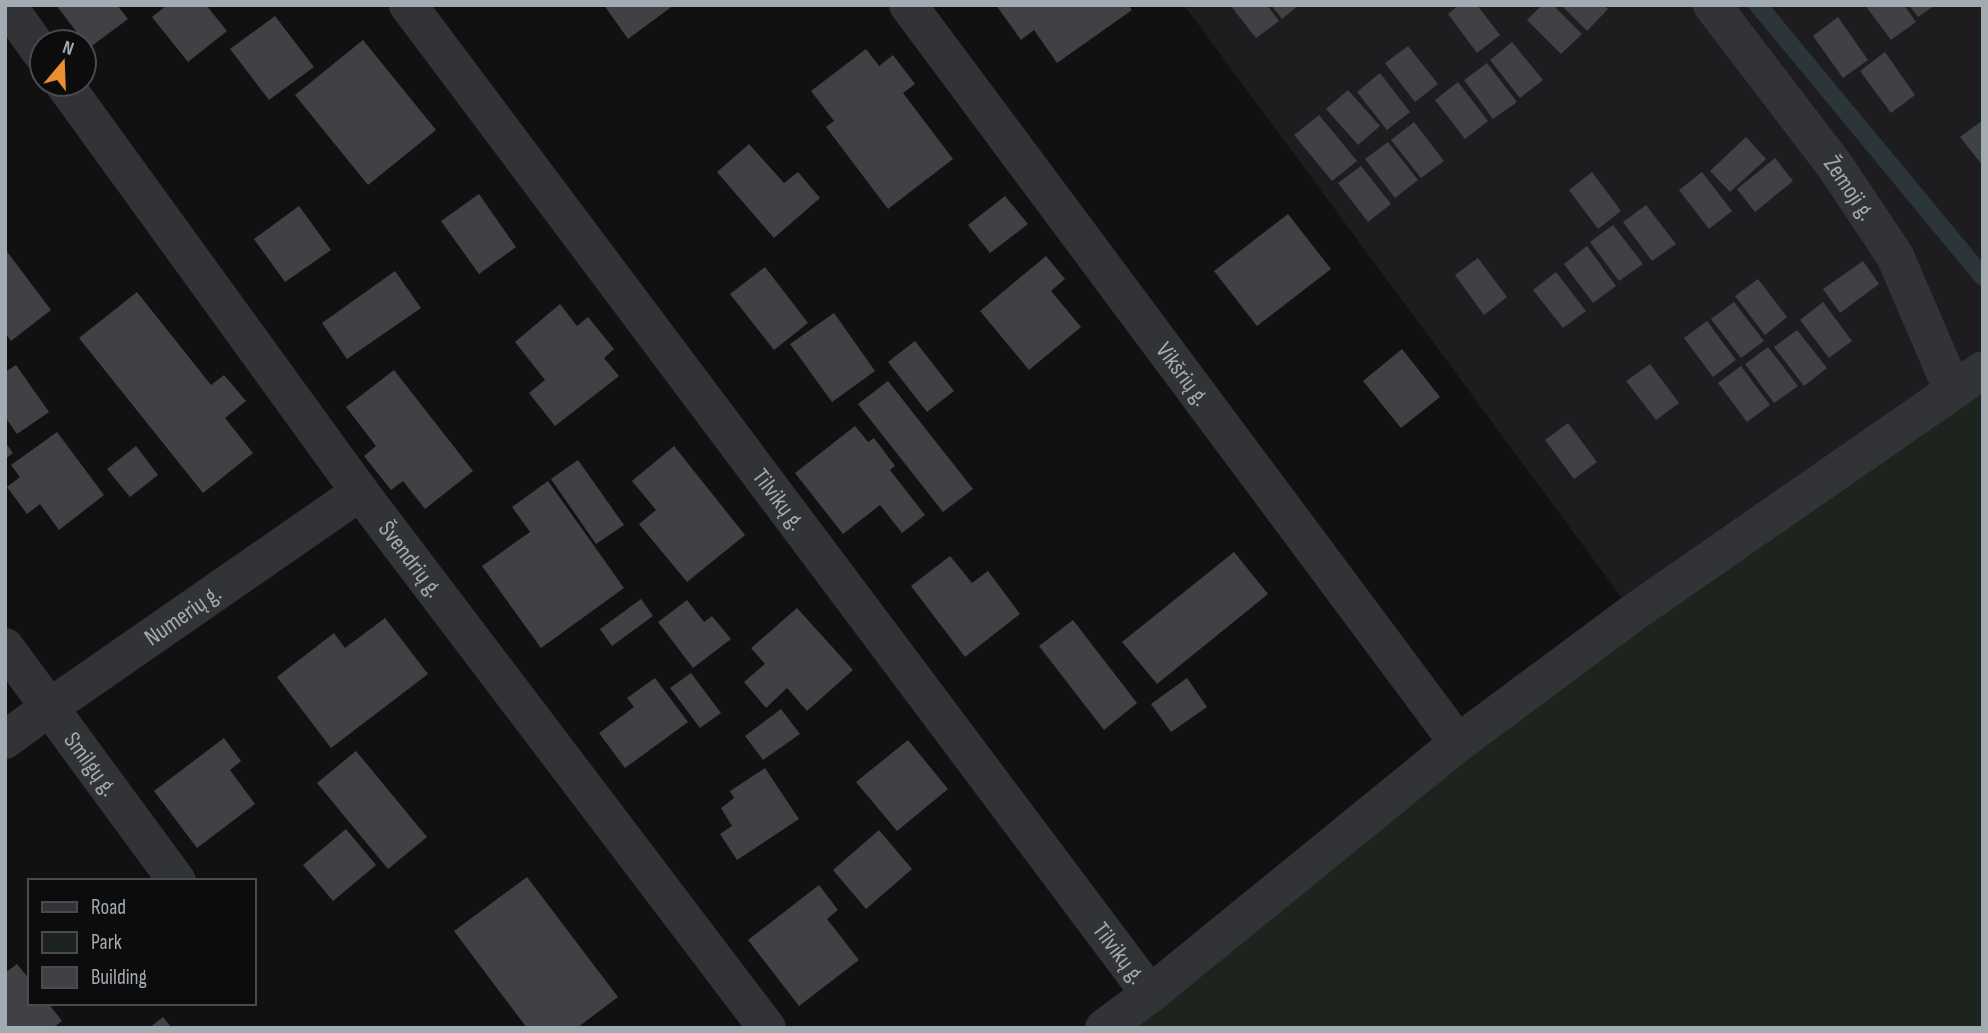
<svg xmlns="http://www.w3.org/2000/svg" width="1988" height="1033" viewBox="0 0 1988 1033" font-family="'Sofia Sans Condensed',sans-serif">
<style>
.built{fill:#1d1d1f}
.green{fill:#1d241d}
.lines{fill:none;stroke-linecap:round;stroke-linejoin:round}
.stream{stroke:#2b353a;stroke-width:18}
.building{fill:#404145}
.minor{stroke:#323337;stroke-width:38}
.labels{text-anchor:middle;stroke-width:7;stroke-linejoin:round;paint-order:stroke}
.street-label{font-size:24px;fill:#a2aab2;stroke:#0c0c0d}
</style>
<rect width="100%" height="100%" fill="#111112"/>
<path class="built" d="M 1184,5 L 1983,5 L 1983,370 L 1633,613 Z"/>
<path class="green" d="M 1983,370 L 1983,1028 L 1104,1028 Z"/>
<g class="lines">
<path class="stream" d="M 1758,5 L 1983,277"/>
</g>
<g class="building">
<path d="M 56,5 L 117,5 L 128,19 L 89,48 Z"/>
<path d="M 167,5 L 206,5 L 227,31 L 188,62 L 152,17 Z"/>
<path d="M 604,5 L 674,5 L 628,39 Z"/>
<path d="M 996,5 L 1128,5 L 1132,10 L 1057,63 L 1034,30 L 1021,40 Z"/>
<path d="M 1230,5 L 1267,5 L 1279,21 L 1256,38 Z"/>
<path d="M 1271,5 L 1299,5 L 1282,19 Z"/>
<path d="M 1459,5 L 1477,5 L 1500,35 L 1477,53 L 1448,14 Z"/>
<path d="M 1542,5 L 1553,5 L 1582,34 L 1561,54 L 1527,20 Z"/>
<path d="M 1561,5 L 1603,5 L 1608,9 L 1587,31 Z"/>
<path d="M 1865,5 L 1904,5 L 1916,22 L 1891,40 Z"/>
<path d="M 1909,5 L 1935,5 L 1918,17 Z"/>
<path d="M 275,16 L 314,67 L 269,100 L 230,49 Z"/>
<path d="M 1838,17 L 1868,60 L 1843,78 L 1813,36 Z"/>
<path d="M 363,40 L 436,130 L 368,185 L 295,95 Z"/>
<path d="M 1512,42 L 1543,80 L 1520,98 L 1490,60 Z"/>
<path d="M 1408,46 L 1438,84 L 1415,102 L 1385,63 Z"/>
<path d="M 866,49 L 879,66 L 893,55 L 915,84 L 903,93 L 953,159 L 888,209 L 826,127 L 834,121 L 811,91 Z"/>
<path d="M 1885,52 L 1915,95 L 1891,113 L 1860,71 Z"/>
<path d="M 1487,63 L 1517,102 L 1493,119 L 1464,80 Z"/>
<path d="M 1380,73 L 1410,112 L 1387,130 L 1357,92 Z"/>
<path d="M 1458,82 L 1488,121 L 1465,139 L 1435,100 Z"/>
<path d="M 1348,90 L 1380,126 L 1358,145 L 1326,109 Z"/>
<path d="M 1319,115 L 1357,161 L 1332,181 L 1294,135 Z"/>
<path d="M 1983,120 L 1983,166 L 1960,137 Z"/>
<path d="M 1414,122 L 1444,161 L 1421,178 L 1391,140 Z"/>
<path d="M 1746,137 L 1766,159 L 1730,192 L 1710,171 Z"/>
<path d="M 1388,142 L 1418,180 L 1395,198 L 1365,159 Z"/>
<path d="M 749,144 L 784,183 L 798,172 L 820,198 L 774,238 L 717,172 Z"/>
<path d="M 1775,158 L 1793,181 L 1755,212 L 1737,189 Z"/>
<path d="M 1361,166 L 1391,204 L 1368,222 L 1338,183 Z"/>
<path d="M 1592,172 L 1621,211 L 1598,229 L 1569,190 Z"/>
<path d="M 1702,172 L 1732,211 L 1709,229 L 1679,190 Z"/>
<path d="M 479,194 L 516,247 L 479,274 L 441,221 Z"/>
<path d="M 1005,196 L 1028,224 L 990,253 L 968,225 Z"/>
<path d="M 1646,205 L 1676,244 L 1652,261 L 1623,222 Z"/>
<path d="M 299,206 L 331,250 L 285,282 L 254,239 Z"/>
<path d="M 1288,214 L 1331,269 L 1257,326 L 1214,271 Z"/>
<path d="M 1613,225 L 1643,264 L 1619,281 L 1590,242 Z"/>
<path d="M 1587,246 L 1616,286 L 1593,303 L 1564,264 Z"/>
<path d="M 5,249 L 51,310 L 11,341 L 5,333 Z"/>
<path d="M 1046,256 L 1065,279 L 1051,291 L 1081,327 L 1029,370 L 980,311 Z"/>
<path d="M 1478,258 L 1507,297 L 1484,315 L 1455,275 Z"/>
<path d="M 1863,261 L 1879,284 L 1840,313 L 1823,289 Z"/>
<path d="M 765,267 L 808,323 L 774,350 L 730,294 Z"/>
<path d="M 395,271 L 421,308 L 347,359 L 322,323 Z"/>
<path d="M 1556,272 L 1586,311 L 1563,328 L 1533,290 Z"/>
<path d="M 1758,279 L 1787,317 L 1765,335 L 1735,296 Z"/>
<path d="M 137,292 L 211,385 L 224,375 L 246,401 L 225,418 L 253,453 L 203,493 L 79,338 Z"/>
<path d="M 1734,302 L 1764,341 L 1741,358 L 1711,319 Z"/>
<path d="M 1823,302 L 1852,341 L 1829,358 L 1800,320 Z"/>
<path d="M 560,304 L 577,326 L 588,317 L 614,349 L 604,358 L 619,376 L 555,426 L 529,393 L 545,380 L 515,342 Z"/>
<path d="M 834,313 L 875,371 L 832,402 L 790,344 Z"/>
<path d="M 1707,321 L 1736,360 L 1713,377 L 1684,338 Z"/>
<path d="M 1797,330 L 1827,368 L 1804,386 L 1774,347 Z"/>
<path d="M 915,341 L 954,391 L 927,412 L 888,362 Z"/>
<path d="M 1768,347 L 1798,386 L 1774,403 L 1745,364 Z"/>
<path d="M 1402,349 L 1440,397 L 1401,428 L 1363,381 Z"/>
<path d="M 1650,364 L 1679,403 L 1656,420 L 1626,381 Z"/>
<path d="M 16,365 L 49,412 L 17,434 L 5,417 L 5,372 Z"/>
<path d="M 1741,366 L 1770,405 L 1747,422 L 1718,383 Z"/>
<path d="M 394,370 L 473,471 L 425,509 L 403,481 L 391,490 L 364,456 L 376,446 L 346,407 Z"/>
<path d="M 888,381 L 973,489 L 943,512 L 858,404 Z"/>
<path d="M 1568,423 L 1597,462 L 1574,479 L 1545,440 Z"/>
<path d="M 855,426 L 868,442 L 874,438 L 895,466 L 890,470 L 925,515 L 902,533 L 880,505 L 843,534 L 795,473 Z"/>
<path d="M 57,432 L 104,495 L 59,530 L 40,504 L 27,514 L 7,487 L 20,477 L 11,465 Z"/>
<path d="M 5,442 L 13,453 L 5,459 Z"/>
<path d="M 136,446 L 158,475 L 130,497 L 107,469 Z"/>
<path d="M 674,446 L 745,535 L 687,582 L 639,524 L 656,510 L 632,481 Z"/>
<path d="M 578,460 L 624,525 L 596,544 L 551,479 Z"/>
<path d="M 548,481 L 624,588 L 541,648 L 482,566 L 530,532 L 512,507 Z"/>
<path d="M 1234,552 L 1268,594 L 1157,684 L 1122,642 Z"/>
<path d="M 950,556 L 972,583 L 988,571 L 1020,614 L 965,657 L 911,586 Z"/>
<path d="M 641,599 L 653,616 L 612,646 L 600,629 Z"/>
<path d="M 687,600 L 704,622 L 712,616 L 731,639 L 693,668 L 658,622 Z"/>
<path d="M 797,608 L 853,670 L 807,711 L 787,688 L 766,708 L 744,682 L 765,664 L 751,648 Z"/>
<path d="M 385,618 L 428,674 L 331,748 L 277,677 L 334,633 L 345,648 Z"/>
<path d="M 1073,620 L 1137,703 L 1104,730 L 1039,646 Z"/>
<path d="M 691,673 L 721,713 L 700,728 L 670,688 Z"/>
<path d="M 655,678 L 688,722 L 625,768 L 599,733 L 634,707 L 627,698 Z"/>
<path d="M 1187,678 L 1207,707 L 1171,732 L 1151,704 Z"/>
<path d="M 781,709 L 800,734 L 763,760 L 745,736 Z"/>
<path d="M 224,738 L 241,761 L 230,770 L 255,804 L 197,848 L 154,791 Z"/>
<path d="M 908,740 L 948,789 L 897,831 L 856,782 Z"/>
<path d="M 356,751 L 427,837 L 388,869 L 317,783 Z"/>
<path d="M 765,768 L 799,819 L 737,860 L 720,834 L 732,826 L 721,808 L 734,798 L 730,791 Z"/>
<path d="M 346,829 L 376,865 L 333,901 L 303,865 Z"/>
<path d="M 879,830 L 912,869 L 866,909 L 833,870 Z"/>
<path d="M 527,877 L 618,997 L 577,1028 L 527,1028 L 454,931 Z"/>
<path d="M 819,885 L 838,910 L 827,919 L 859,960 L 799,1006 L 748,940 Z"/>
<path d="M 17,964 L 30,980 L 30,1003 L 48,1003 L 62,1021 L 53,1028 L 5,1028 L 5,973 Z"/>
<path d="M 163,1017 L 172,1028 L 149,1028 Z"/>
</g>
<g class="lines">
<g class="minor">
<path d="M 7,5 L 42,54"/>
<path id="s1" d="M 408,5 L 1150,994"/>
<path id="s2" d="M 908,5 L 1458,743"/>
<path id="s3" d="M 1712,5 L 1835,166 L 1895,256 L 1953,391"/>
<path id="s4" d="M 64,84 L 360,492 L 767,1028"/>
<path id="s5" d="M 5,647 L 177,881"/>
<path id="s6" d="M 5,740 L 50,707 L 360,492"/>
<path d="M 1104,1028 L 1150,994 L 1458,743 L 1633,613 L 1983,370"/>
</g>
</g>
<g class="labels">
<g class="street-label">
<text dy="8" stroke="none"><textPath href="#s3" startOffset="229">Žemoji g.</textPath></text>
<text dy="8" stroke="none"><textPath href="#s2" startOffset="460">Vikšrių g.</textPath></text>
<text dy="8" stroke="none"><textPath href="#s1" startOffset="618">Tilvikų g.</textPath></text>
<text dy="8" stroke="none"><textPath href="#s4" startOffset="588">Švendrių g.</textPath></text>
<text dy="8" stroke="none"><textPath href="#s6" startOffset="217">Numerių g.</textPath></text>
<text dy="8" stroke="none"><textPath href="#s5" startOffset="145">Smilgų g.</textPath></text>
<text dy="8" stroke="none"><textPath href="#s1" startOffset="1185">Tilvikų g.</textPath></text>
</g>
</g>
<rect width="1988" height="1033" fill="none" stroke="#a2aab2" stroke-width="14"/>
<rect x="28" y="879" width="228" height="126" fill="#0c0c0d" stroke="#484b4f" stroke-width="2"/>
<rect x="42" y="902" width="35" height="10" fill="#323337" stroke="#484b4f" stroke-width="2"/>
<text x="91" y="914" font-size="21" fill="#a2aab2">Road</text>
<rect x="42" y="932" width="35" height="21" fill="#1d241d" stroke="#484b4f" stroke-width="2"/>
<text x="91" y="949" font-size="21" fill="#a2aab2">Park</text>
<rect x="42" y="967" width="35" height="21" fill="#404145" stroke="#484b4f" stroke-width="2"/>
<text x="91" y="984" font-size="21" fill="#a2aab2">Building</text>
<g transform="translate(63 63) rotate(19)"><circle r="33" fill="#0c0c0d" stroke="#484b4f" stroke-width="2"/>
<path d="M0-5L12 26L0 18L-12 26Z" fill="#e98e31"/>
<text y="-10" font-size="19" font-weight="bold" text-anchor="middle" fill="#a2aab2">N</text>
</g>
</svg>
